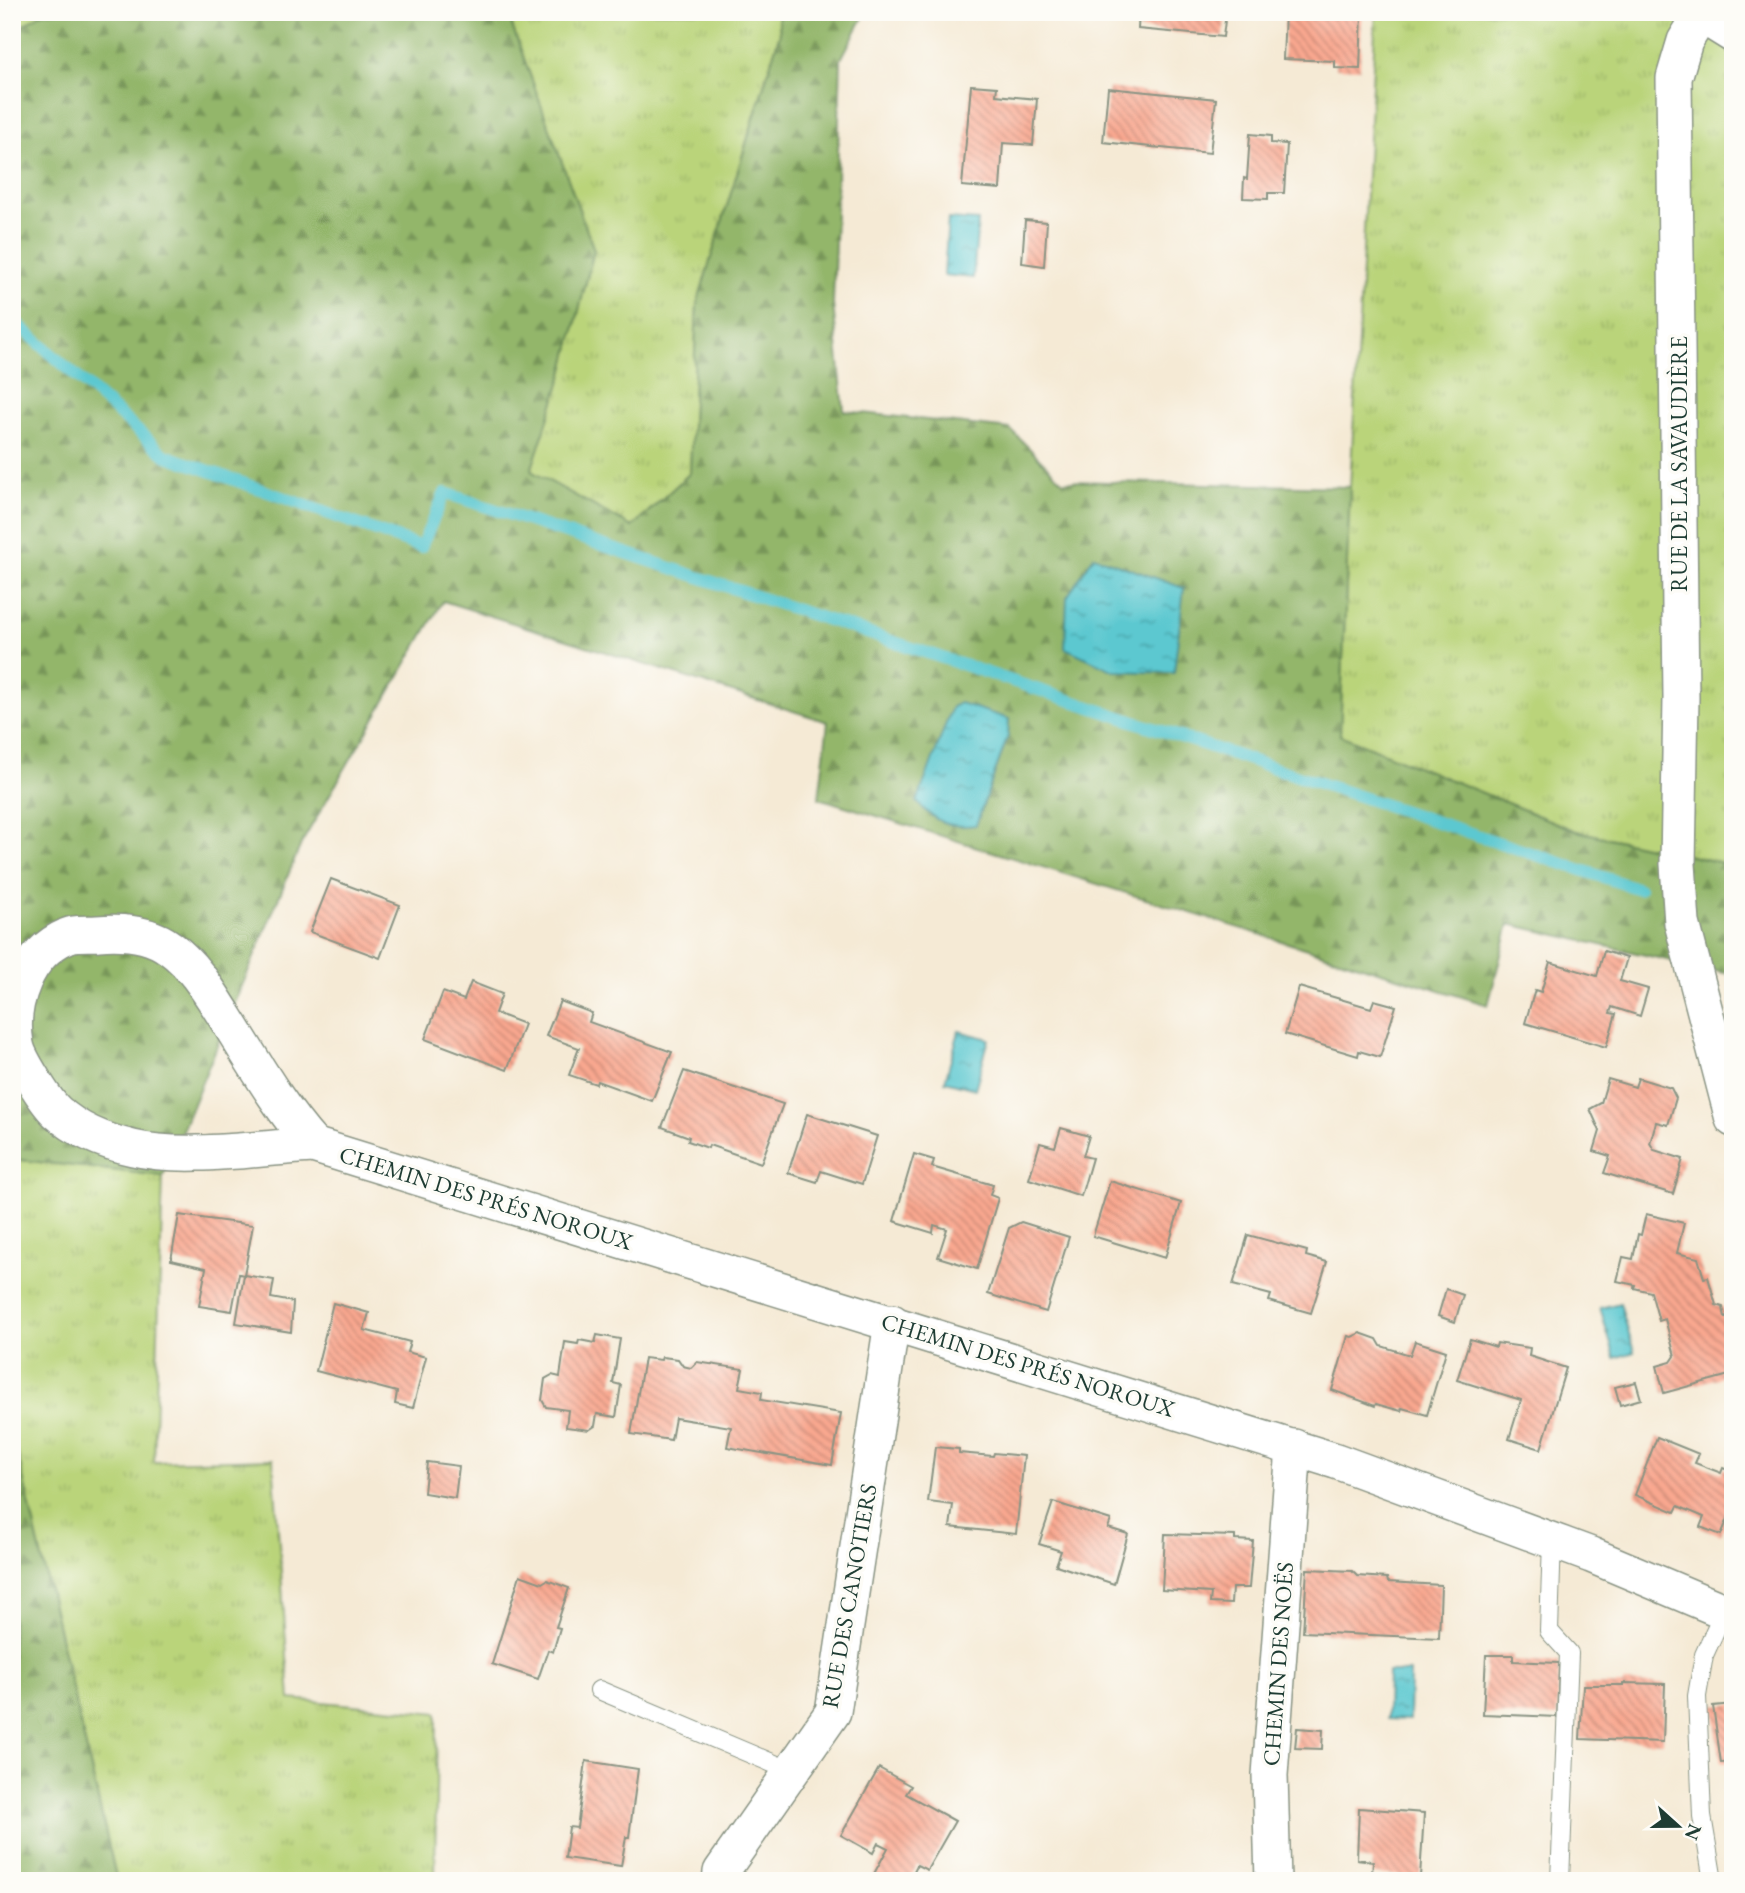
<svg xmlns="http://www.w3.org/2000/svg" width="1745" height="1893" viewBox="0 0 1745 1893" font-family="'EB Garamond',serif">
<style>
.grass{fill:url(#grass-tufts);stroke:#6c8857;stroke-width:2}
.forest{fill:url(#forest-firs);stroke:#597a4f;stroke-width:2;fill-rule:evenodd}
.water{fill:url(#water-ripples);stroke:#3d8282;stroke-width:2}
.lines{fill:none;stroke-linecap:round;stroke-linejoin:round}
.stream{stroke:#5bc8d0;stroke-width:12}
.building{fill:url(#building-back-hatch)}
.lane-casing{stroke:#8a9484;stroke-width:20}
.street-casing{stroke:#8a9484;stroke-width:38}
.lane{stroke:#fff;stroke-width:18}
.street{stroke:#fff;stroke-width:35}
.labels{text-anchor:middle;stroke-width:7;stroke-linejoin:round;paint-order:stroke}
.street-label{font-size:23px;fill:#1f3d34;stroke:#fdfcf7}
</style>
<defs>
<pattern id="grass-tufts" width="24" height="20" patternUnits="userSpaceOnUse" patternTransform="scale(1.75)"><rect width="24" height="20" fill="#bad47a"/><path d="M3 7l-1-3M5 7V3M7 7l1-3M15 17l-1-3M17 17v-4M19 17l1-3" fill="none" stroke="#9fb76a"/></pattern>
<pattern id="forest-firs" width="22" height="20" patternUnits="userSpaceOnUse" patternTransform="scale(1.75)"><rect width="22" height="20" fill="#93b66a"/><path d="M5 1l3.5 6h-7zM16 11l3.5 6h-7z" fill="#779558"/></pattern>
<pattern id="water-ripples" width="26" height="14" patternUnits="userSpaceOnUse" patternTransform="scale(1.75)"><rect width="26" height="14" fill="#5bc8d0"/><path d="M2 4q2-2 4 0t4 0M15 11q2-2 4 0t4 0" fill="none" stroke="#4ba4aa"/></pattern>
<pattern id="building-back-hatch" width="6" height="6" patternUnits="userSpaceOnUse" patternTransform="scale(1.75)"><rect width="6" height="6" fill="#f9a78f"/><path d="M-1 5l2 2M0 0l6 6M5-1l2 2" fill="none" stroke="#c98976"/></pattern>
</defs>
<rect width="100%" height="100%" fill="#fdfcf7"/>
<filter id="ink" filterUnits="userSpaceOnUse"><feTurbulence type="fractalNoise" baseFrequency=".0143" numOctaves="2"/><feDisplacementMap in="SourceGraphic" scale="14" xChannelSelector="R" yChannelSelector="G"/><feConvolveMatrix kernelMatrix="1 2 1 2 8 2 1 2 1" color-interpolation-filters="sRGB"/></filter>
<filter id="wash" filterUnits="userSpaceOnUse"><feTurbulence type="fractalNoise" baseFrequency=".00686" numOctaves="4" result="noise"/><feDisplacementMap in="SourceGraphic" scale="28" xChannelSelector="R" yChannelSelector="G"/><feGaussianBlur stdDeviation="1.57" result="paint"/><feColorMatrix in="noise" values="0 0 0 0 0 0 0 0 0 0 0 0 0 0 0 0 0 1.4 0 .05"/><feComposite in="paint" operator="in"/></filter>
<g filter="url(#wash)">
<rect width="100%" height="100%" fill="#f5ead5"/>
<g class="grass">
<path d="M 12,12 L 44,12 L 14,33 L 12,32 Z"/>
<path d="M 507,12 L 778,12 L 780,33 L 697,304 L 690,473 L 632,527 L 531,471 L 563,374 L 594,250 Z"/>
<path d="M 1376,12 L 1733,12 L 1733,865 L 1576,831 L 1340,735 L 1350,487 Z"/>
<path d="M 12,1159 L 163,1176 L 154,1462 L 273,1459 L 290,1699 L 437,1713 L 435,1881 L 117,1881 L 12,1430 Z"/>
</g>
<g class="forest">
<path d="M 44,12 L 507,12 L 594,250 L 563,374 L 531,471 L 632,527 L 690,473 L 697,304 L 780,33 L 778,12 L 866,12 L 841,59 L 833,304 L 844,411 L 1010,429 L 1062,481 L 1350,487 L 1340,735 L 1576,831 L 1732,865 L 1733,975 L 1509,924 L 1488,1005 L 819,798 L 828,722 L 443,601 L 301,844 L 163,1176 L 12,1159 L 12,32 ZM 1009,719 L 1008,736 L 976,825 Z"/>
<path d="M 12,1430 L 117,1881 L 12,1881 Z"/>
</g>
<g class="water">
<path d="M 948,219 L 978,221 L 973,278 L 944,275 Z"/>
<path d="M 1094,556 L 1184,588 L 1174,673 L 1114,671 L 1065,648 L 1067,597 Z"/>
<path d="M 960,703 L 1009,719 L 1008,736 L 976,825 C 950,829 933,821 917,802 L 952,707 Z"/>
<path d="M 959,1031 L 989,1039 L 975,1089 L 945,1081 Z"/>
<path d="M 1620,1303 L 1634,1352 L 1615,1358 L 1600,1308 Z"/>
<path d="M 1388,1672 L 1410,1672 L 1409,1720 L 1387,1719 Z"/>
</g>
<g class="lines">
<path class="stream" d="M 12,319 L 165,455 L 421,547 L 445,493 L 1639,889"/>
</g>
<g id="blocks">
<g class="building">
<path d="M 1139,12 L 1226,12 L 1223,37 L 1138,29 Z"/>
<path d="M 1285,12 L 1362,12 L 1360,69 L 1335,68 L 1335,61 L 1283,59 Z"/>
<path d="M 971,85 L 997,87 L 996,95 L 1037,99 L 1033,145 L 1003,143 L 1000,189 L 962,186 Z"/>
<path d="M 1108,88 L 1216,99 L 1210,153 L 1103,142 Z"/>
<path d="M 1250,134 L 1271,136 L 1271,143 L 1287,144 L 1284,193 L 1268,193 L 1268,199 L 1243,198 L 1244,178 L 1247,179 Z"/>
<path d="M 1025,220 L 1047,222 L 1044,266 L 1022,263 Z"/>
<path d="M 331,879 L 400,905 L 380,958 L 310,932 Z"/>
<path d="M 1604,951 L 1627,958 L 1620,981 L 1648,989 L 1640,1016 L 1612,1007 L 1610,1013 L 1616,1014 L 1606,1047 L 1525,1023 L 1535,990 L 1541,992 L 1550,962 L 1597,976 Z"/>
<path d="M 471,982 L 502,994 L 495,1013 L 524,1024 L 507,1070 L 425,1039 L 443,992 L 464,1000 Z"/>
<path d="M 1299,987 L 1371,1008 L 1374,1000 L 1396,1006 L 1380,1057 L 1359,1051 L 1358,1056 L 1285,1034 Z"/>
<path d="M 560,1001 L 592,1013 L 589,1022 L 672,1052 L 652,1101 L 597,1081 L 596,1084 L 569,1075 L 579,1048 L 546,1036 Z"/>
<path d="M 684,1071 L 783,1104 L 761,1163 L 709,1145 L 708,1148 L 688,1141 L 689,1137 L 662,1127 Z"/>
<path d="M 1638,1078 L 1671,1088 L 1676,1098 L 1668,1125 L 1656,1122 L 1650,1143 L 1654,1150 L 1683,1159 L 1673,1194 L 1604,1173 L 1610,1156 L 1594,1151 L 1600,1131 L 1590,1109 L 1601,1103 L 1608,1079 L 1635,1087 Z"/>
<path d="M 807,1114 L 877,1136 L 862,1184 L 821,1171 L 817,1182 L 788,1173 Z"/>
<path d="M 1061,1128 L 1089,1136 L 1083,1156 L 1092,1158 L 1081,1196 L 1029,1179 L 1040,1143 L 1055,1147 Z"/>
<path d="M 914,1154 L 934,1160 L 932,1167 L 993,1185 L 990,1195 L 998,1198 L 977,1269 L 938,1257 L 947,1229 L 934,1225 L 933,1233 L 894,1221 Z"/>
<path d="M 1110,1181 L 1181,1203 L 1165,1258 L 1093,1236 Z"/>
<path d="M 1646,1214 L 1684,1223 L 1677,1253 L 1698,1258 L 1704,1278 L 1708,1277 L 1716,1305 L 1723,1307 L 1725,1317 L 1730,1316 L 1733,1327 L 1733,1374 L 1664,1393 L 1657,1366 L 1671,1362 L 1675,1356 L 1665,1319 L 1659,1321 L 1651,1292 L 1634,1288 L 1635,1285 L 1617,1281 L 1623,1257 L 1633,1259 L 1638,1234 L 1641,1235 Z"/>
<path d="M 179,1215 L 253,1225 L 244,1275 L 239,1274 L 232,1311 L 199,1306 L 206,1268 L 171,1260 Z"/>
<path d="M 1021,1222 L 1069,1237 L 1046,1312 L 988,1294 L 1009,1228 Z"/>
<path d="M 1248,1235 L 1307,1251 L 1306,1256 L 1327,1262 L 1311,1313 L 1269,1301 L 1271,1295 L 1233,1285 Z"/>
<path d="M 244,1275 L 274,1280 L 271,1298 L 293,1302 L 291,1332 L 236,1323 Z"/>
<path d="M 1446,1289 L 1463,1295 L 1455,1322 L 1438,1316 Z"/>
<path d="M 333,1303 L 369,1313 L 364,1330 L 410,1342 L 407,1352 L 426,1357 L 413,1408 L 395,1404 L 397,1392 L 316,1371 Z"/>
<path d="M 1360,1333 L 1377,1339 L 1381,1346 L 1410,1355 L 1415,1341 L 1446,1351 L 1427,1415 L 1402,1408 L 1401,1411 L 1376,1404 L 1375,1406 L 1332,1390 L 1348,1336 L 1352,1337 Z"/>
<path d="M 597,1335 L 620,1339 L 613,1383 L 621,1385 L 616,1417 L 597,1414 L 595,1426 L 589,1430 L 566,1427 L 568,1410 L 546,1407 L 542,1400 L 545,1379 L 552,1375 L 560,1377 L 565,1342 L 578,1344 L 579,1340 L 595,1343 Z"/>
<path d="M 1470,1339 L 1496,1347 L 1497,1343 L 1530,1348 L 1529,1356 L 1566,1368 L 1541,1449 L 1509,1439 L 1521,1400 L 1457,1380 Z"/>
<path d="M 662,1357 L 678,1359 L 683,1366 L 691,1368 L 697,1362 L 743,1369 L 739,1388 L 762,1392 L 761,1400 L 841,1413 L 832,1465 L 727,1447 L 731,1427 L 675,1418 L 671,1440 L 631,1434 L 644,1358 L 661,1360 Z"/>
<path d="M 1636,1382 L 1641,1399 L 1620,1405 L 1615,1387 Z"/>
<path d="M 1657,1437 L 1699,1454 L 1695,1463 L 1721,1473 L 1723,1468 L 1733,1472 L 1733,1507 L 1721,1535 L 1700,1527 L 1704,1517 L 1678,1506 L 1675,1512 L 1635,1495 Z"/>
<path d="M 935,1447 L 959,1449 L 959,1453 L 993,1456 L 994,1453 L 1024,1456 L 1016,1534 L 950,1527 L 953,1505 L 928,1502 Z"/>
<path d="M 427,1462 L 459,1466 L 455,1498 L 424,1493 Z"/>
<path d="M 1053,1502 L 1111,1520 L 1108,1528 L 1128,1534 L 1114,1584 L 1056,1565 L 1061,1551 L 1039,1544 Z"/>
<path d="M 1165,1534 L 1235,1536 L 1235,1540 L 1253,1541 L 1249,1588 L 1232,1588 L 1231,1604 L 1210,1603 L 1211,1593 L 1162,1590 Z"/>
<path d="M 1307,1569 L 1352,1571 L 1357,1576 L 1387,1578 L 1388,1582 L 1441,1585 L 1439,1638 L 1303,1632 Z"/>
<path d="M 520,1575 L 542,1583 L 547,1580 L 569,1588 L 556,1627 L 560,1628 L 553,1652 L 548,1650 L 538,1679 L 492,1664 Z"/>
<path d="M 1486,1655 L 1513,1655 L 1513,1661 L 1559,1663 L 1557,1717 L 1483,1714 Z"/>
<path d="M 1623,1683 L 1665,1684 L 1663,1742 L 1580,1739 L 1583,1685 L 1623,1685 Z"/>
<path d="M 1733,1704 L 1733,1762 L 1721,1763 L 1713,1706 Z"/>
<path d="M 1297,1728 L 1323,1730 L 1322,1749 L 1295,1748 Z"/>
<path d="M 586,1761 L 638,1769 L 629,1837 L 626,1837 L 621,1866 L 565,1858 L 569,1827 L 577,1828 Z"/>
<path d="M 879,1768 L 911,1786 L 906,1794 L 955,1821 L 927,1870 L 917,1865 L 909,1881 L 870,1881 L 888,1848 L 878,1843 L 873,1853 L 841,1835 Z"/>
<path d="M 1359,1808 L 1424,1813 L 1420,1877 L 1372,1874 L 1373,1861 L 1357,1859 Z"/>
</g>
</g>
</g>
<g filter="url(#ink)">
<use href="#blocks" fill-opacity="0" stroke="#8a9484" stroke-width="2"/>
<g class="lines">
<defs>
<g id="lane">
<path d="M 1552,1540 L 1549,1631 L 1569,1653 L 1560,1881"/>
<path d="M 599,1690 L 791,1771"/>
<path d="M 1713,1881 L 1702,1816 L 1697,1696 L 1704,1655 L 1724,1611"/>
</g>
<g id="street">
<path d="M 1696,12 L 1733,35"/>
<path d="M 1701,15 L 1685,41 L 1674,78 L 1681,698 L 1678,864 L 1682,923 L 1733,1119"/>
<path d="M 313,1145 C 279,1107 253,1061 226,1018 C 210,993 194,965 170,948 C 150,933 121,931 98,933 C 89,934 75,932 67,936 C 27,953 9,1003 16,1044 C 18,1058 46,1102 57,1112 C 78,1131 106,1142 133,1148 C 184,1160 259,1148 313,1145 L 1336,1461 L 1591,1555 L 1733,1615"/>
<path d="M 720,1881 L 721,1872 L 833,1712 L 892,1322"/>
<path d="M 1273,1881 L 1270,1775 L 1294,1447"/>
</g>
</defs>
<use href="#lane" class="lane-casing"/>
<use href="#street" class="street-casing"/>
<use href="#lane" class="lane"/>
<use href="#street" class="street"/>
</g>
</g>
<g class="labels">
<g class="street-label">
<text transform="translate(1679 464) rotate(-90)" y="8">RUE DE LA SAVAUDIÈRE</text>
<text transform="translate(486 1198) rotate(17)" y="8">CHEMIN DES PRÉS NOROUX</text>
<text transform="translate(1028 1365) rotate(17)" y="8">CHEMIN DES PRÉS NOROUX</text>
<text transform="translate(849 1596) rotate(-80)" y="8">RUE DES CANOTIERS</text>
<text transform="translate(1278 1664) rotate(-86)" y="8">CHEMIN DES NOËS</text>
</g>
</g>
<rect width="1745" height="1893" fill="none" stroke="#fdfcf7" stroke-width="42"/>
<g transform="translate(1678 1826) rotate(111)" stroke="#fdfcf7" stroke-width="5" paint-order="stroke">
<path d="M0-5L12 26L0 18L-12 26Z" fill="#1f3d34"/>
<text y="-10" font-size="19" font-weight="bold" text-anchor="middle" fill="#1f3d34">N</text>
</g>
</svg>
